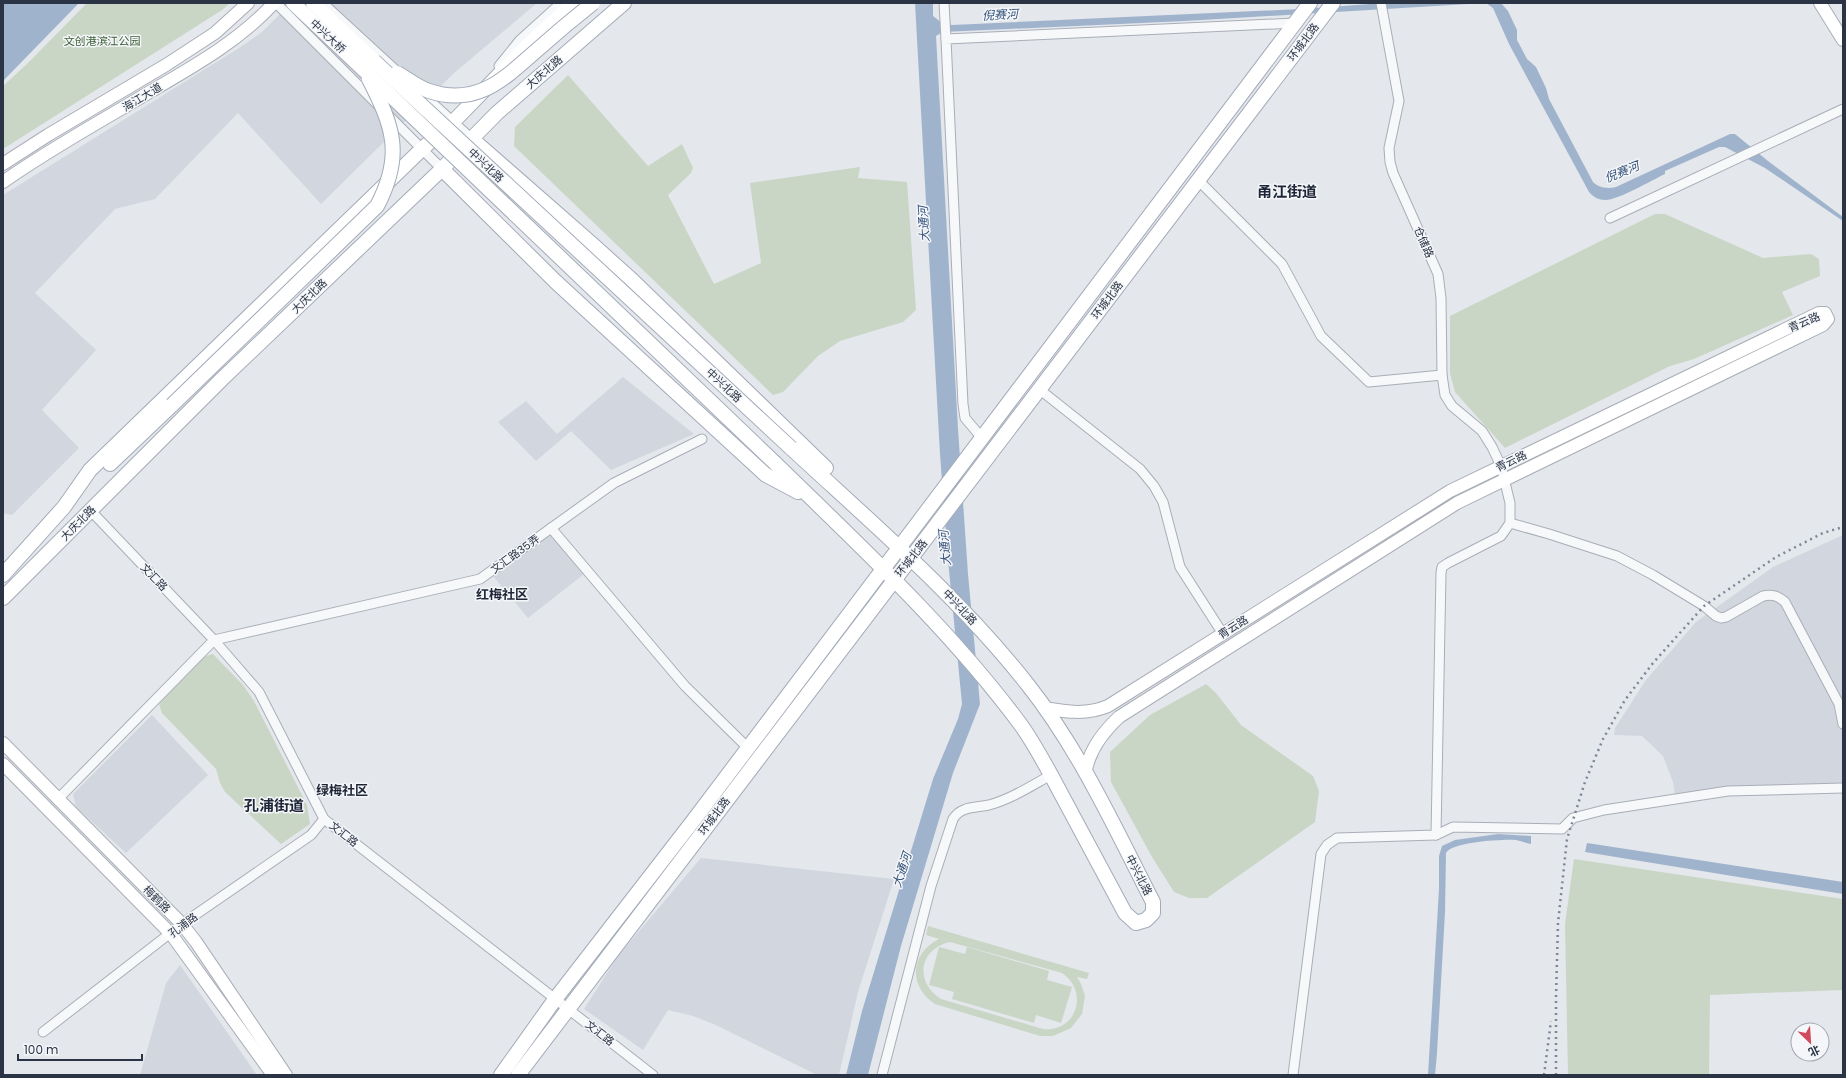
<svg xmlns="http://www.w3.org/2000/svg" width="1846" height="1078" viewBox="0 0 1846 1078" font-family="Poppins,'Noto Sans SC',sans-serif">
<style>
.built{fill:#d2d6de}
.green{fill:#c9d6c5;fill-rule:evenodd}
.water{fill:#9fb4cc}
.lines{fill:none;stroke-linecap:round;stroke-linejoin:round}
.street-casing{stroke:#a9aeb7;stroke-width:11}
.secondary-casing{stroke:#a9aeb7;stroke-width:14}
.primary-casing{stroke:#a3abb8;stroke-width:16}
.street{stroke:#f7f8fa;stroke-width:9}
.secondary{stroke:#fff;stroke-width:12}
.primary{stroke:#fff;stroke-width:14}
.rail{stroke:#7d8696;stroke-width:2.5;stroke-dasharray:2 4;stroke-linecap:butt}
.primary-bridge-casing{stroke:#a3abb8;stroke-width:16;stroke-linecap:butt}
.primary-bridge{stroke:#fff;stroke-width:14}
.labels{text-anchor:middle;stroke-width:3;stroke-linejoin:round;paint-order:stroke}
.street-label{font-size:11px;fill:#2b3445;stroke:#f4f6f9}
.park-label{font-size:11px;fill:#3f6138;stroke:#f4f6f9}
.water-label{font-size:12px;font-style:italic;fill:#34527a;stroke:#f4f6f9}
.quarter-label{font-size:13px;font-weight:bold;fill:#1d2536;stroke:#f4f6f9}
.district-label{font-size:15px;font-weight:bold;fill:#1d2536;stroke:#f4f6f9}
</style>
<rect width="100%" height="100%" fill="#e4e7ec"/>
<g class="built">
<path d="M 291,3 L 537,3 L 453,74 L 321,204 L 238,113 L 155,199 L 115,209 L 35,293 L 96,350 L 42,410 L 79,448 L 12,515 L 3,513 L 3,195 L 239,48 L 262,32 Z"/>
<path d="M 623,377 L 694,434 L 611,470 L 571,431 L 536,461 L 498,422 L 526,401 L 557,434 Z"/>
<path d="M 551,534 L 584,574 L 528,618 L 493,576 Z"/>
<path d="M 1843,535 L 1843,785 L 1675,796 L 1673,782 L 1663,756 L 1642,736 L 1614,735 L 1615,728 L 1646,680 L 1696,622 L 1773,567 Z"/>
<path d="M 152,715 L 208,775 L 126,853 L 76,807 L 73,794 Z"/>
<path d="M 701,858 L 894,879 L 858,992 L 839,1075 L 817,1075 L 716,1025 L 693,1016 L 668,1010 L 643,1050 L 584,1009 L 618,956 Z"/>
<path d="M 180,965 L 257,1075 L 140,1075 L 166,983 Z"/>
</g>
<g class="green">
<path d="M 87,3 L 230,3 L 222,10 L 3,149 L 3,86 L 28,63 Z"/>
<path d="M 568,75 L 648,166 L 682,144 L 693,168 L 691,173 L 668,195 L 714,284 L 761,263 L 750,183 L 860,167 L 858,178 L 907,182 L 916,310 L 903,322 L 840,341 L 818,356 L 783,392 L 773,395 L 514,146 L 515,127 Z"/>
<path d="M 1655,214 L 1665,214 L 1763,258 L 1811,254 L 1819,259 L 1820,276 L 1782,292 L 1793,315 L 1694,359 L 1670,366 L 1505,448 L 1455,392 L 1450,373 L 1450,316 Z"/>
<path d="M 213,654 L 243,685 L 254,701 L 307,805 L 310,824 L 281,844 L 225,792 L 220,783 L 216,769 L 162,713 L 159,704 L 203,657 Z"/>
<path d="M 1206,684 L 1216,693 L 1241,725 L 1313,776 L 1319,791 L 1315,822 L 1207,898 L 1189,898 L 1174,892 L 1152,857 L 1111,782 L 1110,752 L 1150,715 Z"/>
<path d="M 1574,859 L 1843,899 L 1843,990 L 1710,995 L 1709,1075 L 1568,1075 L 1565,924 Z"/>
<path d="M 928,926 L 1089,973 L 1087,979 L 1077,977 L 1081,984 L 1085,996 L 1082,1014 L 1071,1028 L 1053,1036 L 1040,1036 L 935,1004 C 907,985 911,953 939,939 L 926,935 ZM 950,942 L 1062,973 C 1090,992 1076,1033 1043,1029 L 941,999 C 914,982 919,949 950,942 Z"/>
<path d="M 939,947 L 965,954 L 967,947 L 1049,971 L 1047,980 L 1072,987 L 1061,1023 L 1036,1015 L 1034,1023 L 952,999 L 954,992 L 929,985 Z"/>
</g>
<g class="water">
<path d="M 3,3 L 79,3 L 3,81 Z"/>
<path d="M 915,3 L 933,3 L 933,16 L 942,23 L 952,25 L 1301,9 L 1384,3 L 1485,3 L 1185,21 L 943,32 L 936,36 L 958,429 L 968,574 L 980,704 L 953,773 L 901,946 L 868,1075 L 846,1075 L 862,1011 L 933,779 L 958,719 L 962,704 L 948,560 L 940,454 Z"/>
<path d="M 1486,3 L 1501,3 L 1508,11 L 1517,30 L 1517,40 L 1527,59 L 1536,67 L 1546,88 L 1549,99 L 1593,182 C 1599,188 1608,189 1616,187 L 1730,134 L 1735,134 L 1768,161 L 1843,217 L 1843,221 L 1765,168 L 1725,147 L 1719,147 L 1665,171 L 1665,174 C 1652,180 1619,200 1605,200 C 1599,200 1593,197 1589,192 L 1509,44 L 1493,8 Z"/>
<path d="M 1498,834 L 1531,836 L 1531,844 C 1526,843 1521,841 1516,840 C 1503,839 1452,842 1446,853 L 1445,912 L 1437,1053 L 1435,1075 L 1428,1075 L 1439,889 L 1439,856 L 1442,846 L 1455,840 Z"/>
<path d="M 1587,843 L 1843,882 L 1843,894 L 1585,852 Z"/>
</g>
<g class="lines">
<defs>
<g id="street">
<path d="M 276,3 L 378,105"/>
<path d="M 944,3 L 946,39"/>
<path d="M 326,6 L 401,75"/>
<path d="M 499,66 L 520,40 L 561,3"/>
<path d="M 418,90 L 472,139"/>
<path d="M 387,114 L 442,169"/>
<path d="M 1198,180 L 1282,264 L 1321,336 L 1369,382 L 1442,375"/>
<path d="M 1610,218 L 1843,109"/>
<path d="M 1039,389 L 1140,469 L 1154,486 L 1163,502 L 1180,567 L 1223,634"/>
<path d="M 982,438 L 965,418 L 963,404 L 946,39 L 1295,23"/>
<path d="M 90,510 L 214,640 L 259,692 L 324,819 L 653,1075"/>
<path d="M 1510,523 L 1549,534 L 1617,556 L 1653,575 L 1704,606 L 1716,616 L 1721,618 L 1726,617 L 1763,596 C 1773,594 1778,596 1785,602 L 1839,704 L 1843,724"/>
<path d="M 551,528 L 685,686 L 748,748"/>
<path d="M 58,799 L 214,640 L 480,579 L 614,483 L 702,439"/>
<path d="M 1436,835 L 1453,827 L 1562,829 L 1573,818 L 1604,810 L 1728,791 L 1843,788"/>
<path d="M 43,1032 L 182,924 L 311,835 L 324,819"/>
<path d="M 882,1075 L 931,886 L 953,819 C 961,806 975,808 989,805 C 1011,799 1031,786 1051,775"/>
<path d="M 1293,1075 L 1321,854 L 1327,845 L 1337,838 L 1436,835 L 1441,573 L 1442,567 L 1448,563 L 1501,536 L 1510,523 L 1510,503 L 1501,466 L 1492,447 L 1482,431 L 1452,406 L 1445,395 L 1442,375 L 1441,298 L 1438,274 L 1393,173 L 1390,162 L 1389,148 L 1399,101 L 1381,3"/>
</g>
<g id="secondary">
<path d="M 1820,3 L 1843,40"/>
<path d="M 3,164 L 48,135 L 166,65 L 215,33 L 248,3"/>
<path d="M 3,182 C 51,148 103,120 153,90 C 196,65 240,40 274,3"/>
<path d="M 1044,708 C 1067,712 1087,715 1108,706 L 1450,491 L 1819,313 L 1825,313 L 1828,319 L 1823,325 L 1457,503 L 1119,717 C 1103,732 1090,749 1086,770"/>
<path d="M 3,743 L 182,924 L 196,942 L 286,1075"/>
<path d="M 3,764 L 171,934 L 273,1075"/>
</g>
<g id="primary">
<path d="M 293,3 L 364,70"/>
<path d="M 313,3 L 374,61"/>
<path d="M 472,139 L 592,244 L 633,281 L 826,468"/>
<path d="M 442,169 L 556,282 L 766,475 L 798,492"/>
<path d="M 775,463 C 861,547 949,628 1021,725 C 1038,749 1052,777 1066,803 C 1086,840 1105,876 1125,913 L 1136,923 L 1146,920 L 1153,913 L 1153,902 C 1115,828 1080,751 1028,685 C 959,597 873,524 791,448"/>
<path d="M 110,464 L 172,405"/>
<path d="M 3,575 L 64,507 L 90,470 L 422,149 L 453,122 L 528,45 L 574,3"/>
<path d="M 3,598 L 222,379 L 442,169 L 497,113 L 624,3"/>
<path d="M 501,1075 L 556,998 L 693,821 L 1310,3"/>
<path d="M 518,1075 L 1333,3"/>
</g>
</defs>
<use href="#street" class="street-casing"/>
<use href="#secondary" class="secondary-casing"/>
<use href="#primary" class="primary-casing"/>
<use href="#street" class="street"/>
<use href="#secondary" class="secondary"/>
<use href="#primary" class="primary"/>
<g class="rail">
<path d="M 1544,1075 L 1551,1021"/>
<path d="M 1556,1075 L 1556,997 L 1558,923 L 1567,839 L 1585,782 L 1603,739 L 1625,700 L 1653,663 L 1704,606 L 1776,557 L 1823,533 L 1843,527"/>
</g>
<defs>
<g id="primary-bridge">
<path d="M 374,61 L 791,448"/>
<path d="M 364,70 L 775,463"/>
<path d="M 397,73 C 408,79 417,87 429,91 C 477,107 504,79 537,50 C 555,34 574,18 593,3"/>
<path d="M 172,405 L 377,206 C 404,155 393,126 369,79"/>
</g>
</defs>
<use href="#primary-bridge" class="primary-bridge-casing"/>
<use href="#primary-bridge" class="primary-bridge"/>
</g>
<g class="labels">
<g class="street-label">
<text transform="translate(328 36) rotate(43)" y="4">中兴大桥</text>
<text transform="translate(1303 42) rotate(-53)" y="4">环城北路</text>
<text transform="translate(544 72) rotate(-41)" y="4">大庆北路</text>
<text transform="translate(142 97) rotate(-31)" y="4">海江大道</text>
<text transform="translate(486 165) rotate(43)" y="4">中兴北路</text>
<text transform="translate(1424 242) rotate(66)" y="4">仓储路</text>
<text transform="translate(309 296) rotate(-44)" y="4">大庆北路</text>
<text transform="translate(1107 300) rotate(-53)" y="4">环城北路</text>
<text transform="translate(1804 322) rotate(-23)" y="4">青云路</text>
<text transform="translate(724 385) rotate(43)" y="4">中兴北路</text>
<text transform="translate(1511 461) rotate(-26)" y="4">青云路</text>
<text transform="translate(78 523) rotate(-45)" y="4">大庆北路</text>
<text transform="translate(515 554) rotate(-36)" y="4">文汇路35弄</text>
<text transform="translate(911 558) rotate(-52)" y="4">环城北路</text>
<text transform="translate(154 577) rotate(46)" y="4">文汇路</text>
<text transform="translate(960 607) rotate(47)" y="4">中兴北路</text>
<text transform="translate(1233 627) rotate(-32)" y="4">青云路</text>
<text transform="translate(714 816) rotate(-53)" y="4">环城北路</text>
<text transform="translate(344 834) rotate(38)" y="4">文汇路</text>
<text transform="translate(1139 875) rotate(63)" y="4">中兴北路</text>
<text transform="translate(157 899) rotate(45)" y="4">梅鹤路</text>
<text transform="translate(183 925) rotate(-37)" y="4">孔浦路</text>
<text transform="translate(600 1033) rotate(38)" y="4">文汇路</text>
</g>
<g class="park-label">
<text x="102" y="45">文创港滨江公园</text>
</g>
<g class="water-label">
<text transform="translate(1000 15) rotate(-3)" y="4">倪赛河</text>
<text transform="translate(1622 172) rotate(-22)" y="4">倪赛河</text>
<text transform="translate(924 224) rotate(-93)" y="4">大通河</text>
<text transform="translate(945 548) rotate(-95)" y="4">大通河</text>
<text transform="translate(902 870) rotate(-72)" y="4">大通河</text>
</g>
<g class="quarter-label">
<text x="502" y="599">红梅社区</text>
<text x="342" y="795">绿梅社区</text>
</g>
<g class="district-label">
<text x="1287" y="197">甬江街道</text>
<text x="274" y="811">孔浦街道</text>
</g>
</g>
<rect width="1846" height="1078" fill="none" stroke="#2b3445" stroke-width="8"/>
<g transform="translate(1810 1042) rotate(155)"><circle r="19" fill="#f4f6f9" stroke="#a4a8b1"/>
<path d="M0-3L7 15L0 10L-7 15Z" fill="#d1495b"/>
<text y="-6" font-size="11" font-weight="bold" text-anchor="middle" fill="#2b3445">北</text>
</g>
<path d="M18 1054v6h124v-6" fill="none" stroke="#2b3445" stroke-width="2"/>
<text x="24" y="1054" font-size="12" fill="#2b3445" stroke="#f4f6f9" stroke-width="3" paint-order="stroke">100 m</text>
</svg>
